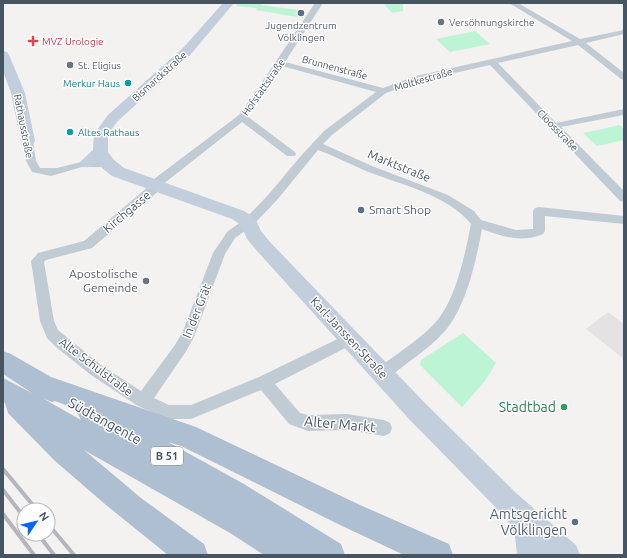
<svg xmlns="http://www.w3.org/2000/svg" width="627" height="558" viewBox="0 0 627 558" font-family="Ubuntu,sans-serif">
<style>
.education{fill:#e5e2e3}
.green{fill:#bdf4d5}
.lines{fill:none;stroke-linecap:round;stroke-linejoin:round}
.street{fill:#c1cbd4;fill-rule:evenodd}
.secondary{fill:#c3cedc;fill-rule:evenodd}
.primary{fill:#afbfd2;fill-rule:evenodd}
.rail{stroke:#b3b6bc;stroke-width:4}
.service-dot{fill:#5c6f8a;stroke:#fff;stroke-width:1.5}
.worship-dot{fill:#6b7280;stroke:#fff;stroke-width:1.5}
.health-dot{fill:#e0444e;stroke:#fff;stroke-width:1.5}
.culture-dot{fill:#0f9aa8;stroke:#fff;stroke-width:1.5}
.leisure-dot{fill:#2e9e5b;stroke:#fff;stroke-width:1.5}
.labels{text-anchor:middle;stroke-width:3;stroke-linejoin:round;paint-order:stroke}
.far-worship-label{font-size:10px;fill:#5b616d;stroke:#fff;text-anchor:start}
.far-service-label{font-size:10px;fill:#4e5e75;stroke:#fff}
.far-health-label{font-size:10px;fill:#be3a42;stroke:#fff;text-anchor:start}
.far-street-label{font-size:10px;fill:#475461;stroke:#fff}
.far-culture-label{font-size:10px;fill:#0d838f;stroke:#fff;text-anchor:end}
.shield{fill:#fff;stroke:#7e8790;stroke-width:1}
.shield-label{font-size:11px;font-weight:bold;fill:#475461}
.street-label{font-size:12px;fill:#475461;stroke:#fff}
.service-label{font-size:12px;fill:#4e5e75;stroke:#fff;text-anchor:start}
.worship-label{font-size:12px;fill:#5b616d;stroke:#fff;text-anchor:end}
.near-leisure-label{font-size:14px;fill:#27864d;stroke:#fff;text-anchor:end}
.near-street-label{font-size:14px;fill:#475461;stroke:#fff}
.near-service-label{font-size:14px;fill:#4e5e75;stroke:#fff;text-anchor:end}
</style>
<rect width="100%" height="100%" fill="#f4f1f1"/>
<path class="education" d="M 608,312 L 624,324 L 624,359 L 586,329 Z"/>
<g class="green">
<path d="M 238,3 L 263,3 L 261,5 L 298,10 L 295,14 L 304,15 L 303,18 L 256,10 L 257,8 L 236,6 Z"/>
<path d="M 383,3 L 403,3 L 403,11 L 392,13 Z"/>
<path d="M 475,31 L 490,44 L 450,52 L 436,39 Z"/>
<path d="M 620,125 L 624,129 L 624,140 L 597,146 L 583,133 Z"/>
<path d="M 463,333 L 496,363 L 485,381 L 462,407 L 420,365 L 421,360 Z"/>
</g>
<g class="lines">
<g class="street">
<path d="M 315,3 L 323,3 L 285,62 L 383,88 L 416,76 L 572,41 L 509,3 L 518,3 L 580,39 L 624,30 L 624,34 L 586,43 L 624,73 L 624,80 L 621,79 L 578,45 L 498,63 L 556,123 L 624,109 L 624,115 L 561,127 L 624,191 L 624,202 L 620,201 L 490,65 L 419,81 L 386,93 L 332,135 L 323,144 L 372,166 L 448,195 L 474,211 L 481,220 L 516,230 L 533,229 L 533,211 L 535,208 L 539,207 L 624,216 L 624,224 L 545,216 L 545,231 L 543,234 C 522,243 503,237 482,229 C 476,261 466,308 444,332 C 428,350 406,363 387,379 L 382,381 L 377,379 L 375,374 L 377,369 C 396,354 418,341 434,324 C 456,301 465,254 471,224 C 448,195 399,184 366,171 C 350,164 334,156 318,150 L 277,200 L 253,225 L 235,238 L 225,254 L 194,337 L 185,353 L 154,398 L 169,405 L 191,405 L 259,377 L 350,333 L 355,335 L 357,339 L 355,343 L 275,384 L 300,413 L 308,415 L 347,414 L 384,420 L 390,423 L 392,428 L 390,433 L 384,436 L 347,430 L 308,431 L 289,424 L 261,390 L 191,419 L 168,419 L 138,406 L 91,375 L 56,347 L 47,338 L 40,321 L 31,261 L 38,253 L 84,241 L 149,186 L 150,182 L 239,115 L 254,94 ZM 282,66 L 376,92 L 324,131 L 299,158 L 269,194 L 245,219 L 227,232 L 213,253 L 183,331 L 175,345 L 141,391 L 101,365 L 58,330 L 54,321 L 44,262 L 46,260 L 92,248 L 161,189 L 162,185 L 242,122 L 287,156 L 295,156 L 296,154 L 295,152 L 247,116 Z"/>
<path d="M 28,138 L 33,141 L 36,161 L 40,168 L 57,168 L 89,160 L 108,161 L 113,164 L 108,167 L 82,167 L 51,176 L 32,172 L 26,161 L 23,141 Z"/>
</g>
<g class="secondary">
<path d="M 223,3 L 234,3 L 191,54 L 118,121 L 108,134 L 108,152 L 114,160 L 124,168 L 244,211 L 255,218 L 261,231 L 270,242 L 425,403 L 516,493 L 576,545 L 580,555 L 517,555 L 515,536 L 507,519 L 409,419 L 258,252 L 247,239 L 241,225 L 232,219 L 112,176 L 102,168 L 98,161 C 93,166 89,169 82,166 L 79,163 L 93,150 L 94,134 L 108,115 L 183,48 Z"/>
<path d="M 3,51 L 7,52 L 9,55 L 25,93 L 35,141 L 33,144 L 28,146 L 23,144 L 21,141 L 11,93 L 3,71 Z"/>
</g>
<path class="primary" d="M 3,351 L 11,354 L 51,377 L 196,427 L 360,505 L 449,544 L 453,555 L 404,555 L 340,525 L 181,446 L 168,442 L 244,484 L 341,544 L 345,555 L 264,555 L 230,533 L 84,450 L 141,498 L 204,544 L 208,555 L 168,555 L 106,505 L 55,461 L 8,413 L 5,403 L 3,402 L 3,378 L 32,393 L 3,374 ZM 44,399 L 52,402 L 55,401 L 78,410 L 77,412 L 81,420 Z"/>
<g class="rail">
<path d="M 3,469 L 37,510"/>
<path d="M 3,490 L 24,517"/>
<path d="M 3,514 L 34,555"/>
<path d="M 48,524 L 74,555"/>
<path d="M 38,534 L 54,555"/>
</g>
</g>
<g class="service-dot">
<circle cx="301" cy="13" r="4"/>
<circle cx="361" cy="210" r="4"/>
<circle cx="575" cy="522" r="4"/>
</g>
<g class="worship-dot">
<circle cx="441" cy="22" r="4"/>
<circle cx="70" cy="65" r="4"/>
<circle cx="146" cy="281" r="4"/>
</g>
<path class="health-dot" d="M31 35h4v4h4v4h-4v4h-4v-4h-4v-4h4z"/>
<g class="culture-dot">
<circle cx="128" cy="83" r="4"/>
<circle cx="70" cy="132" r="4"/>
</g>
<circle class="leisure-dot" cx="564" cy="407" r="4"/>
<g class="labels">
<g class="far-worship-label">
<text x="449" y="26">Versöhnungskirche</text>
<text x="78" y="69">St. Eligius</text>
</g>
<g class="far-service-label">
<text x="301" y="29">Jugendzentrum<tspan x="301" dy="12">Völklingen</tspan></text>
</g>
<g class="far-health-label">
<text x="42" y="45">MVZ Urologie</text>
</g>
<g class="far-street-label">
<text transform="translate(335 67) rotate(15)" y="4">Brunnenstraße</text>
<text transform="translate(159 76) rotate(-42)" y="4">Bismarckstraße</text>
<text transform="translate(423 79) rotate(-16)" y="4">Moltkestraße</text>
<text transform="translate(263 87) rotate(-55)" y="4">Hofstattstraße</text>
<text transform="translate(24 126) rotate(79)" y="4">Rathausstraße</text>
<text transform="translate(558 130) rotate(46)" y="4">Cloosstraße</text>
</g>
<g class="far-culture-label">
<text x="120" y="87">Merkur Haus</text>
<text x="78" y="136" text-anchor="start">Altes Rathaus</text>
</g>
<rect class="shield" x="151" y="447" width="32" height="18" rx="3"/>
<g class="shield-label">
<text x="167" y="460">B 51</text>
</g>
<g class="street-label">
<text transform="translate(399 166) rotate(22)" y="4">Marktstraße</text>
<text transform="translate(127 212) rotate(-40)" y="4">Kirchgasse</text>
<text transform="translate(197 311) rotate(-68)" y="4">In der Grät</text>
<text transform="translate(349 338) rotate(47)" y="4">Karl-Janssen-Straße</text>
<text transform="translate(96 367) rotate(37)" y="4">Alte Schulstraße</text>
</g>
<g class="service-label">
<text x="369" y="214">Smart Shop</text>
</g>
<g class="worship-label">
<text x="138" y="278">Apostolische<tspan x="138" dy="14">Gemeinde</tspan></text>
</g>
<g class="near-leisure-label">
<text x="556" y="412">Stadtbad</text>
</g>
<g class="near-street-label">
<text transform="translate(105 421) rotate(29)" y="5">Südtangente</text>
<text transform="translate(340 424) rotate(5)" y="5">Alter Markt</text>
</g>
<g class="near-service-label">
<text x="567" y="519">Amtsgericht<tspan x="567" dy="16">Völklingen</tspan></text>
</g>
</g>
<rect width="627" height="558" fill="none" stroke="#475461" stroke-width="8"/>
<g transform="translate(36 522) rotate(55)"><circle r="19" fill="#ffffff" stroke="#b5bbc0"/>
<path d="M0-3L7 15L0 10L-7 15Z" fill="#0766f8"/>
<text y="-6" font-size="11" font-weight="bold" text-anchor="middle" fill="#475461">N</text>
</g>
</svg>
